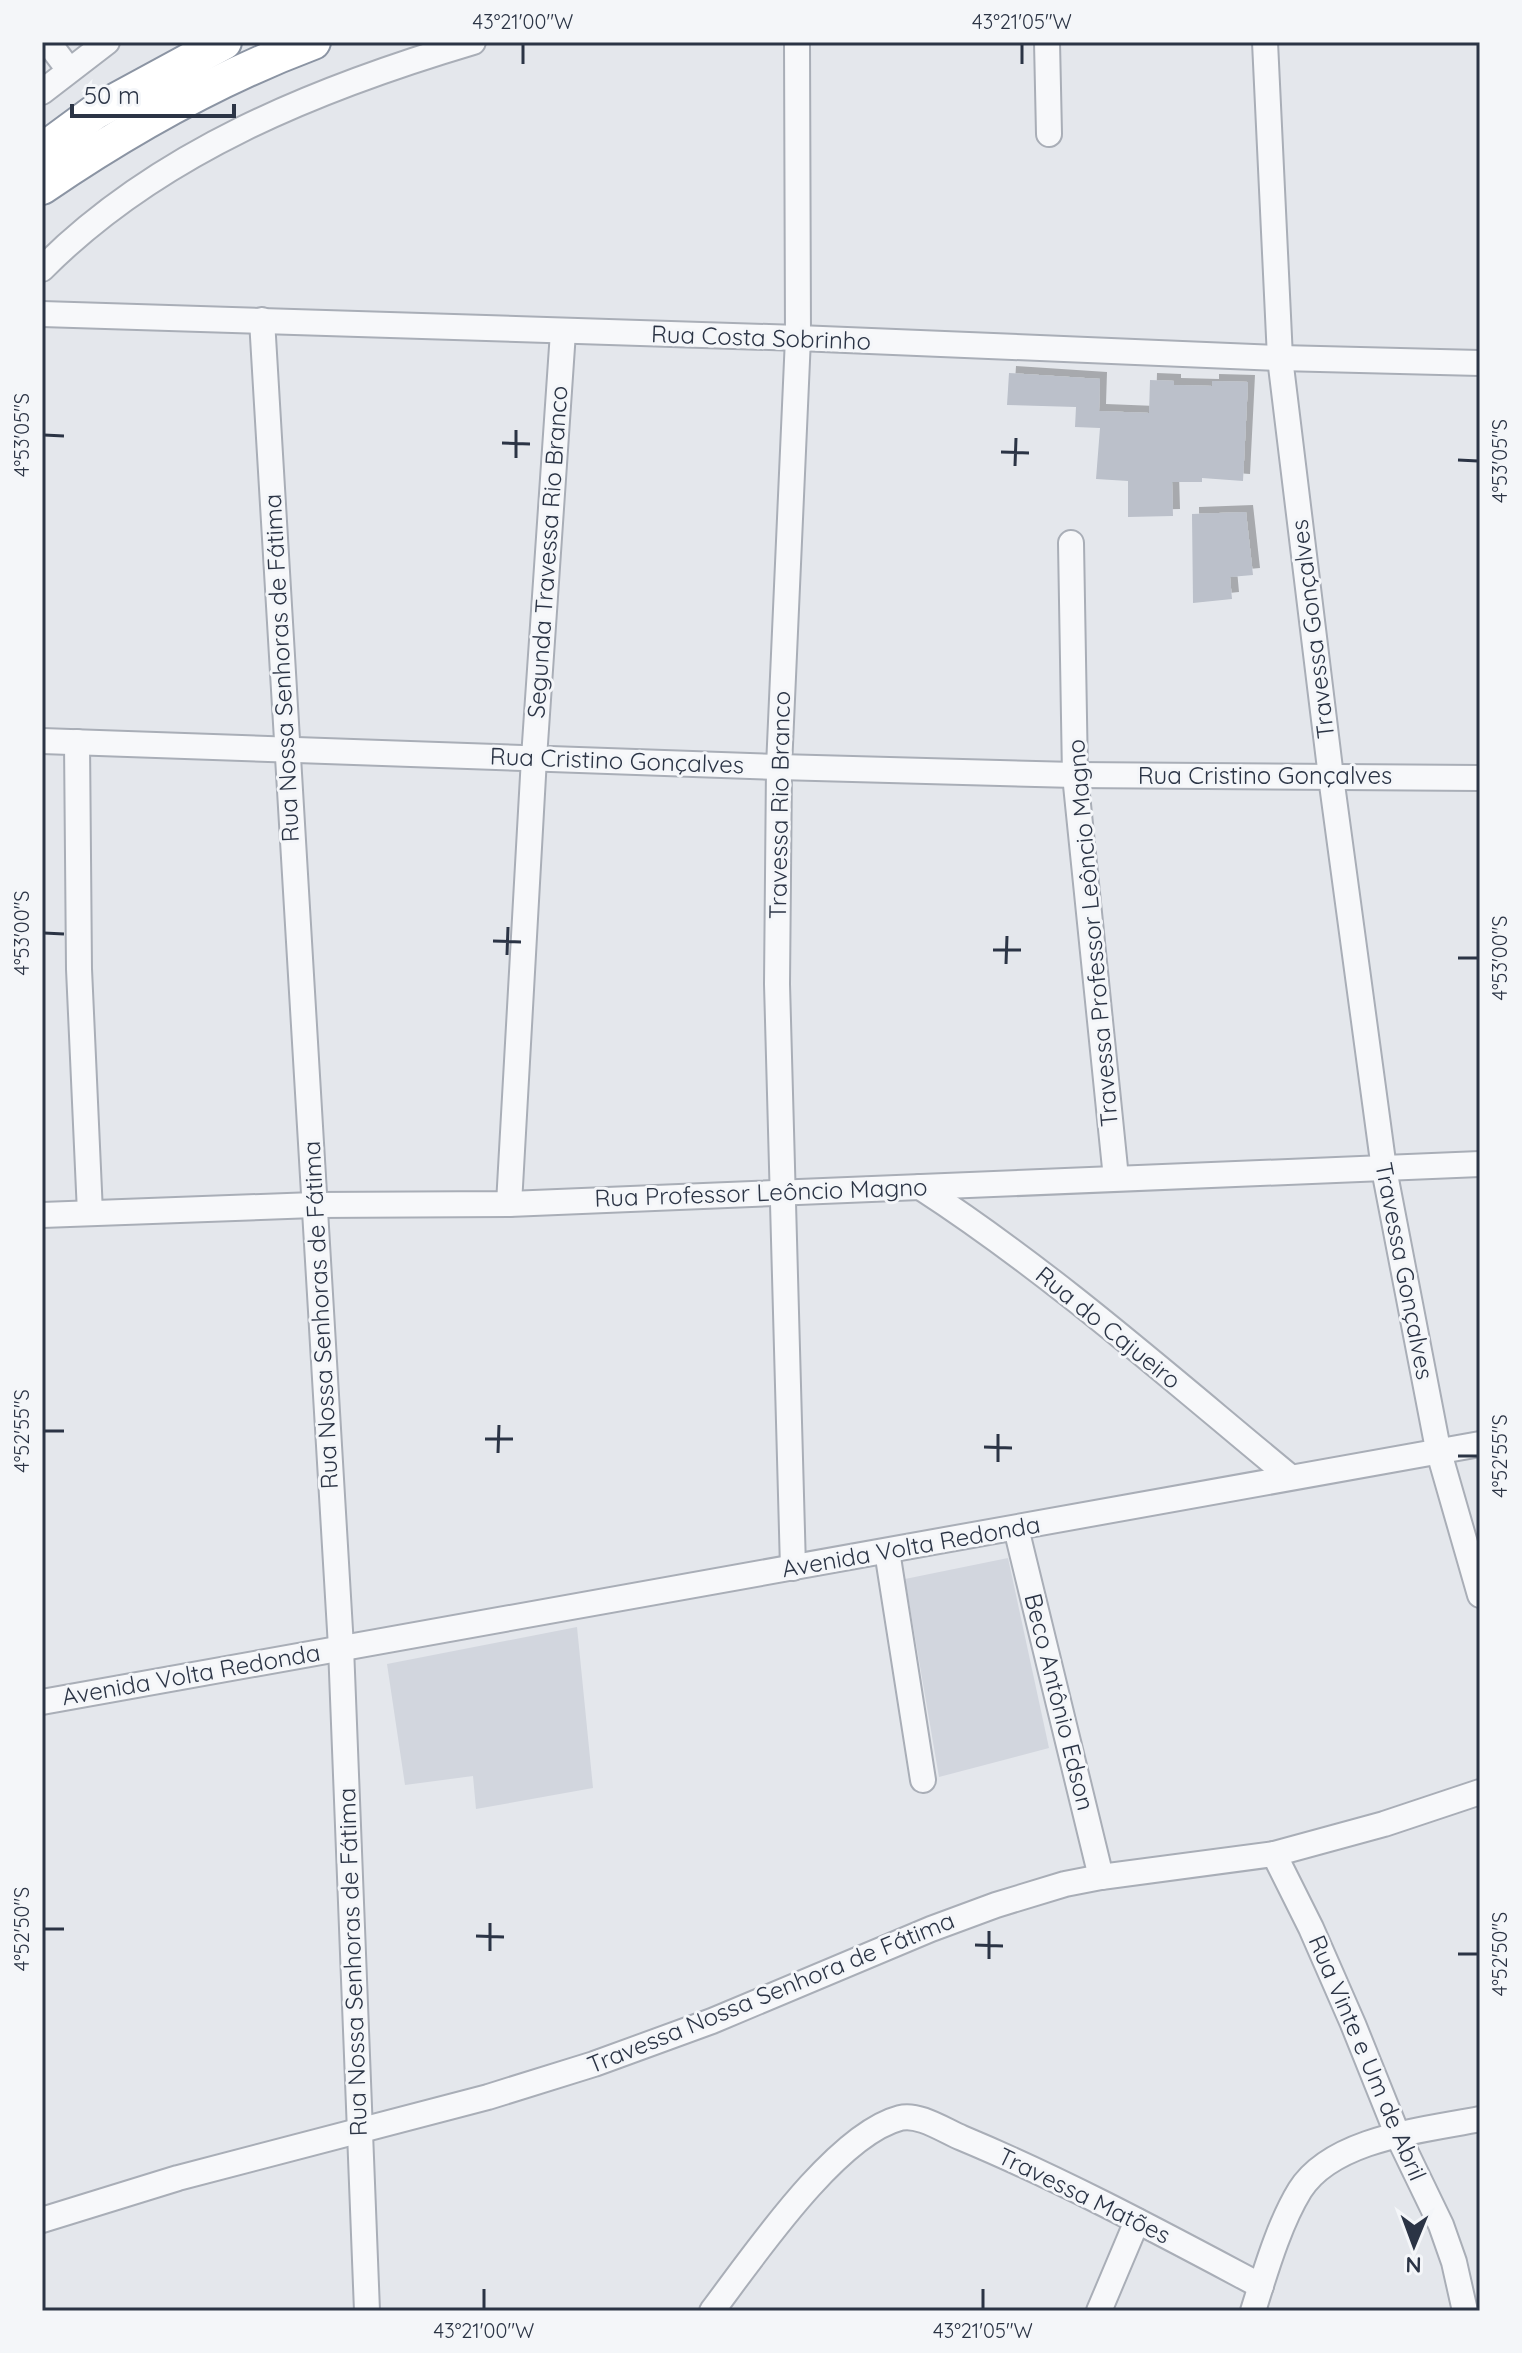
<svg xmlns="http://www.w3.org/2000/svg" width="1522" height="2353" viewBox="0 0 1522 2353" font-family="Quicksand,sans-serif">
<style>
.built{fill:#d2d6de}
.building{fill:#bbc0ca;filter:url(#shadow)}
.lines{fill:none;stroke-linecap:round;stroke-linejoin:round}
.minor-casing{stroke:#a9aeb7;stroke-width:28}
.highway-casing{stroke:#8b94a3;stroke-width:38}
.minor{stroke:#f7f8fa;stroke-width:24}
.highway{stroke:#fff;stroke-width:34}
.ticks{fill:none;stroke:#2b3445;stroke-width:3}
.labels{text-anchor:middle;stroke-width:6;stroke-linejoin:round;paint-order:stroke}
.street-label{font-size:24px;fill:#2b3445;stroke:#f4f6f9}
.neatline{fill:none;stroke:#2b3445;stroke-width:3}
.ticks-label{font-size:20px;text-anchor:middle;fill:#2b3445}
</style>
<defs>
<filter id="shadow"><feDropShadow dx="7" dy="-7" stdDeviation="0" flood-color="#0004"/></filter>
</defs>
<rect width="100%" height="100%" fill="#e4e7ec"/>
<g class="built">
<path d="M 1008,1558 L 1049,1748 L 939,1777 L 905,1579 Z"/>
<path d="M 577,1627 L 593,1788 L 476,1809 L 473,1776 L 405,1785 L 387,1664 Z"/>
</g>
<g class="building">
<path d="M 1009,373 L 1100,379 L 1099,411 L 1149,413 L 1150,380 L 1174,381 L 1174,385 L 1212,386 L 1212,381 L 1248,382 L 1243,481 L 1202,478 L 1202,482 L 1172,482 L 1173,516 L 1128,517 L 1128,481 L 1096,479 L 1100,428 L 1075,427 L 1076,407 L 1007,405 Z"/>
<path d="M 1246,512 L 1253,575 L 1230,577 L 1232,599 L 1193,603 L 1192,514 Z"/>
</g>
<g class="lines">
<defs>
<g id="minor">
<path d="M 48,42 L 69,70"/>
<path d="M 1047,42 L 1049,134"/>
<path d="M 1265,42 L 1280,358 L 1331,777 L 1384,1169 L 1438,1449 L 1480,1595"/>
<path d="M 42,92 L 107,42"/>
<path d="M 42,269 C 158,152 318,88 473,42"/>
<path d="M 42,314 L 798,338 L 1280,358 L 1480,363"/>
<path d="M 262,320 L 341,1647 L 367,2311"/>
<path d="M 1071,543 L 1075,775 L 1116,1178"/>
<path d="M 42,741 L 779,767 L 1075,775 L 1480,778"/>
<path d="M 77,742 L 79,969 L 90,1213"/>
<path d="M 920,1187 C 1051,1272 1169,1377 1289,1476"/>
<path d="M 509,1204 L 534,758 L 563,332"/>
<path d="M 42,1215 L 314,1205 L 509,1204 L 1480,1164"/>
<path d="M 1016,1528 L 1101,1877"/>
<path d="M 887,1551 L 923,1780"/>
<path d="M 793,1568 L 777,984 L 779,767 L 798,338 L 797,42"/>
<path d="M 42,1702 L 1480,1444"/>
<path d="M 1274,1854 L 1311,1928 L 1353,2024 L 1398,2136 L 1441,2225 L 1454,2262 L 1465,2311"/>
<path d="M 42,2220 L 178,2178 L 488,2097 L 594,2064 L 712,2021 L 931,1929 L 996,1905 L 1065,1884 L 1101,1877 L 1274,1854 L 1384,1824 L 1480,1792"/>
<path d="M 712,2311 C 753,2257 835,2135 900,2118 C 919,2113 945,2131 962,2138 C 1065,2181 1163,2234 1261,2286"/>
<path d="M 1099,2311 L 1137,2221"/>
<path d="M 1253,2311 C 1265,2273 1279,2224 1300,2190 C 1333,2138 1425,2130 1480,2119"/>
</g>
<g id="highway">
<path d="M 42,151 L 95,112 L 224,42"/>
<path d="M 42,187 C 127,129 217,78 313,42"/>
</g>
</defs>
<use href="#minor" class="minor-casing"/>
<use href="#highway" class="highway-casing"/>
<use href="#minor" class="minor"/>
<use href="#highway" class="highway"/>
</g>
<path class="ticks" d="M 523,64 L 523,44M 1022,64 L 1022,44M 44,435 L 64,436M 502,443 L 530,444M 1001,452 L 1029,453M 516,458 L 516,430M 1458,460 L 1478,461M 1015,466 L 1016,438M 44,933 L 64,934M 493,941 L 521,942M 993,950 L 1021,950M 507,955 L 508,927M 1458,958 L 1478,958M 1006,964 L 1007,936M 44,1431 L 64,1431M 485,1439 L 513,1439M 984,1447 L 1012,1448M 498,1453 L 499,1425M 1458,1456 L 1478,1456M 998,1462 L 998,1434M 44,1929 L 64,1929M 476,1936 L 504,1937M 975,1945 L 1003,1946M 490,1951 L 490,1923M 1458,1954 L 1478,1954M 989,1959 L 989,1931M 484,2309 L 484,2289M 983,2309 L 983,2289"/>
<g class="labels">
<g class="street-label">
<text transform="translate(761 338) rotate(2)" y="8">Rua Costa Sobrinho</text>
<text transform="translate(548 552) rotate(-86)" y="8">Segunda Travessa Rio Branco</text>
<text transform="translate(1313 629) rotate(-97)" y="8">Travessa Gonçalves</text>
<text transform="translate(282 668) rotate(-93)" y="8">Rua Nossa Senhoras de Fátima</text>
<text transform="translate(617 761) rotate(2)" y="8">Rua Cristino Gonçalves</text>
<text x="1265" y="784">Rua Cristino Gonçalves</text>
<text transform="translate(780 805) rotate(-89)" y="8">Travessa Rio Branco</text>
<text transform="translate(1093 933) rotate(-95)" y="8">Travessa Professor Leôncio Magno</text>
<text transform="translate(761 1193) rotate(-2)" y="8">Rua Professor Leôncio Magno</text>
<text transform="translate(1404 1271) rotate(79)" y="8">Travessa Gonçalves</text>
<text transform="translate(321 1315) rotate(-93)" y="8">Rua Nossa Senhoras de Fátima</text>
<text transform="translate(1108 1328) rotate(39)" y="8">Rua do Cajueiro</text>
<text transform="translate(911 1547) rotate(-10)" y="8">Avenida Volta Redonda</text>
<text transform="translate(191 1675) rotate(-10)" y="8">Avenida Volta Redonda</text>
<text transform="translate(1059 1702) rotate(76)" y="8">Beco Antônio Edson</text>
<text transform="translate(353 1962) rotate(-92)" y="8">Rua Nossa Senhoras de Fátima</text>
<text transform="translate(771 1993) rotate(-22)" y="8">Travessa Nossa Senhora de Fátima</text>
<text transform="translate(1367 2058) rotate(67)" y="8">Rua Vinte e Um de Abril</text>
<text transform="translate(1084 2196) rotate(26)" y="8">Travessa Matões</text>
</g>
</g>
<rect width="1522" height="2353" fill="none" stroke="#f4f6f9" stroke-width="88"/>
<g transform="translate(1414 2245) rotate(181)" stroke="#f4f6f9" stroke-width="6" paint-order="stroke">
<path d="M0-6L14 30L0 20L-14 30Z" fill="#2b3445"/>
<text y="-12" font-size="22" font-weight="bold" text-anchor="middle" fill="#2b3445">N</text>
</g>
<path d="M72 104v12h162v-12" fill="none" stroke="#2b3445" stroke-width="4"/>
<text x="84" y="104" font-size="24" fill="#2b3445" stroke="#f4f6f9" stroke-width="6" paint-order="stroke">50 m</text>
<rect x="44" y="44" width="1434" height="2265" class="neatline"/>
<g class="ticks-label">
<text x="523" y="29">43°21'00"W</text>
<text x="1022" y="29">43°21'05"W</text>
<text transform="translate(22 435) rotate(-90)" y="7">4°53'05"S</text>
<text transform="translate(1500 461) rotate(-90)" y="7">4°53'05"S</text>
<text transform="translate(22 933) rotate(-90)" y="7">4°53'00"S</text>
<text transform="translate(1500 958) rotate(-90)" y="7">4°53'00"S</text>
<text transform="translate(22 1431) rotate(-90)" y="7">4°52'55"S</text>
<text transform="translate(1500 1456) rotate(-90)" y="7">4°52'55"S</text>
<text transform="translate(22 1929) rotate(-90)" y="7">4°52'50"S</text>
<text transform="translate(1500 1954) rotate(-90)" y="7">4°52'50"S</text>
<text x="484" y="2338">43°21'00"W</text>
<text x="983" y="2338">43°21'05"W</text>
</g>
</svg>
